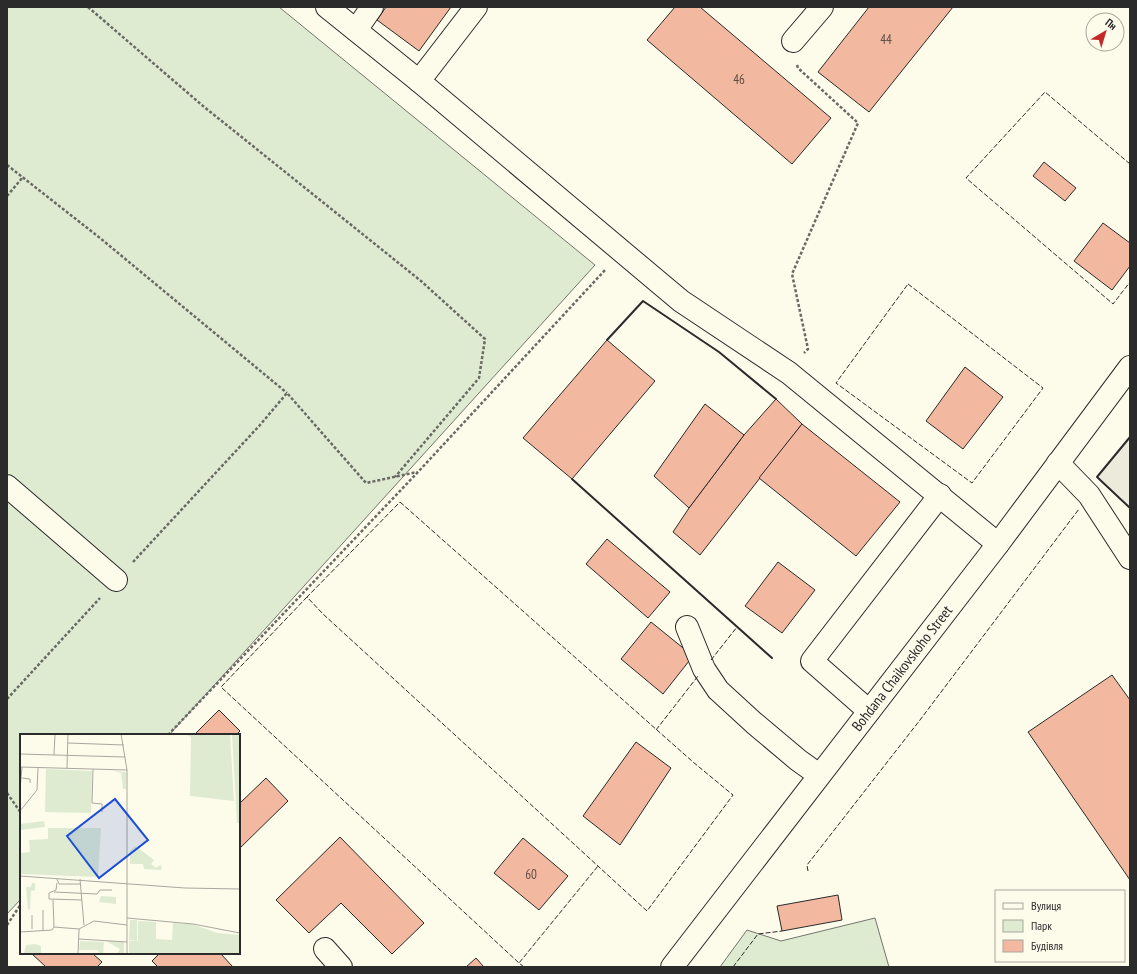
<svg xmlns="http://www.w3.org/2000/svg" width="1137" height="974" viewBox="0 0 1137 974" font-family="'PT Sans Narrow',sans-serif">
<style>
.green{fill:#deebd1;stroke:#74746e}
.parking{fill:#eceadb;stroke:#74746e}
.building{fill:#f2b8a0;stroke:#2b2b2b}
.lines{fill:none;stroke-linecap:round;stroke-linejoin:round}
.minor-casing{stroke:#2b2b2b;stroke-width:24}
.path{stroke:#6a6964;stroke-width:2.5;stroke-dasharray:3 2;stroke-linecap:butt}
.minor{stroke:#fdfbea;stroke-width:22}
.fence{stroke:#2b2b2b;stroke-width:1;stroke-dasharray:5 2;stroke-linecap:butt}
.wall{stroke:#2b2b2b;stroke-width:2}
.labels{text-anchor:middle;stroke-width:3;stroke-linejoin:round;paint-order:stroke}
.number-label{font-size:13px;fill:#5d4e48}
.street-label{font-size:15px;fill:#2b2b2b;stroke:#fdfbea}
.inset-road{fill:none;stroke:#a9a89e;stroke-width:1}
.view{fill:#1d4ed8;fill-opacity:0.15;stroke:#1d4ed8;stroke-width:2}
.inset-edge{fill:none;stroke:#2b2b2b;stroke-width:2}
</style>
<rect width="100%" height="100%" fill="#fdfbea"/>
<g class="green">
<path d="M 7,7 L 279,7 L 595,265 L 169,735 L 21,735 L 21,899 L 7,914 Z"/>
<path d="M 875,918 L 889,967 L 720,967 L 747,930 L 781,941 Z"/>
</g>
<path class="parking" d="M 1130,437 L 1130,508 L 1097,477 Z"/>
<g class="building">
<path d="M 386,7 L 451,7 L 419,51 L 377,20 Z"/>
<path d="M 675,7 L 700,7 L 831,118 L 792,164 L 647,40 Z"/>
<path d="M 869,7 L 953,7 L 869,112 L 818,72 Z"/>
<path d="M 1044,162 L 1076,188 L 1065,201 L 1033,176 Z"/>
<path d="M 1103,223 L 1130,243 L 1130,266 L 1112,290 L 1074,261 Z"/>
<path d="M 607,340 L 655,381 L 572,479 L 523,438 Z"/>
<path d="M 965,367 L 1003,397 L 963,449 L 926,421 Z"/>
<path d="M 776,399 L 802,424 L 700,555 L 673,532 L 689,508 L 744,435 Z"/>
<path d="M 705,404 L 744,435 L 689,508 L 654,476 Z"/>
<path d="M 802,424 L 900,502 L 856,556 L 759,478 Z"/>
<path d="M 607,539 L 670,592 L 648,618 L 586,564 Z"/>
<path d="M 778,562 L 815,590 L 782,633 L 745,606 Z"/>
<path d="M 651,622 L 693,656 L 663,694 L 621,659 Z"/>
<path d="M 1112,675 L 1130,700 L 1130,880 L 1028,732 Z"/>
<path d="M 219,710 L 240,731 L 236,735 L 194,735 Z"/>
<path d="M 636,742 L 671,768 L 620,845 L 583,816 Z"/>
<path d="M 266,778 L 288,801 L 239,849 L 239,804 Z"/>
<path d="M 340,837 L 424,923 L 392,954 L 341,903 L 309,933 L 276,900 Z"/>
<path d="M 523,838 L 568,876 L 539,910 L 494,873 Z"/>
<path d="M 838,895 L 842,920 L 782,931 L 777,906 Z"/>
<path d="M 31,953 L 92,953 L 102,962 L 97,967 L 46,967 Z"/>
<path d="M 160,953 L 220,953 L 233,967 L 158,967 L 152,961 Z"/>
<path d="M 476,958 L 484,967 L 466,967 Z"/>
</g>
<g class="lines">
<defs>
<g id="minor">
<path d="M 327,7 L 419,81 L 681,301 L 789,373 L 998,544"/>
<path d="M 356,30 L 372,7"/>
<path d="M 793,41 L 822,7"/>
<path d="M 419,81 L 476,7"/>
<path d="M 1058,463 L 1089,495 L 1130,558"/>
<path d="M 7,486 L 116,580"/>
<path d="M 687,627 L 704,669 L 718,690 L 754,723 L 798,760 L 819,775"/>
<path d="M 869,711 L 812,661 L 940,495"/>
<path d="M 325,949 L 341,967"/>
<path id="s1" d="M 672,967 L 998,544 L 1130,367"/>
</g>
</defs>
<use href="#minor" class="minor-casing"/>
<g class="path">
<path d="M 88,7 L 203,106 L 421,281 L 485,339 L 479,378 L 395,477"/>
<path d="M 797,65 L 798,68 L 858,123 L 792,274 L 808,349 L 804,353"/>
<path d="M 7,165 L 100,238 L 287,393"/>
<path d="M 7,196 L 23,177"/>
<path d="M 133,562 L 260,425 L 287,393 L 366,483 L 417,472"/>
<path d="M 7,699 L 100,598"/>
<path d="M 168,735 L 418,472 L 606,269"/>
<path d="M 7,793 L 21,813"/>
<path d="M 7,925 L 21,904"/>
</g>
<use href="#minor" class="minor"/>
<g class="fence">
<path d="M 1130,164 L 1045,92 L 966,178 L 1113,304 L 1130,282"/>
<path d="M 908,284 L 1043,388 L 972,483 L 836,383 Z"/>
<path d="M 400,502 L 693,762 L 733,795 L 647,911 L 323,614 L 307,597 Z"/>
<path d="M 307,597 L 221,687 L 519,963"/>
<path d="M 711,660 L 737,627"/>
<path d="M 656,730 L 698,676"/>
<path d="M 808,871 L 807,865 L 920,720 L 1079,509"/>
<path d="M 524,967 L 519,963 L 598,866"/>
<path d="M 733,967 L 758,934 L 782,931"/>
</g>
<g class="wall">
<path d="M 607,340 L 643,301 L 719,352 L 776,399"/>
<path d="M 1130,437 L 1097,477 L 1130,508"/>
<path d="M 572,479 L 772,658"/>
</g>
</g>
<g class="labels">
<g class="number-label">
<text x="886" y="44">44</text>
<text x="739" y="84">46</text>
<text x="531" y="879">60</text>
</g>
<g class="street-label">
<text dy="5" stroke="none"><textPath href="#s1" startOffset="377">Bohdana Chaikovskoho Street</textPath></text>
</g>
</g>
<g transform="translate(20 734)">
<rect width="220" height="220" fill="#fdfbea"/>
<path d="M 165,0 L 210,0 L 214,67 L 170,62 L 171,3 ZM 212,0 L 220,0 L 220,89 L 217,89 ZM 26,35 L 72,37 L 71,79 L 25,78 ZM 92,37 L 106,38 L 106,55 L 103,55 L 101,39 ZM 24,87 L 25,93 L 0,96 L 0,90 ZM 28,94 L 81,94 L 78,143 L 0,140 L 0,119 L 10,118 L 9,106 L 28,105 ZM 115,112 L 134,126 L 131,130 L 136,134 L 140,131 L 142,133 L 141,136 L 124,135 L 123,130 L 110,130 L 110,117 ZM 12,149 L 15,149 L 15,156 L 11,157 L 10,176 L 8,175 L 6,153 L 11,153 ZM 81,162 L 96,163 L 96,170 L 79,168 ZM 110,186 L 117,186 L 117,207 L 109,206 ZM 118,187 L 136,188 L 136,205 L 152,206 L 153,189 L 172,190 L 197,199 L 220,201 L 220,220 L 109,220 L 109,207 L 118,207 ZM 60,207 L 84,208 L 83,220 L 79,220 L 78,216 L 59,216 ZM 86,207 L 104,207 L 104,220 L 97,220 L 100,215 ZM 15,210 L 21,212 L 21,220 L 4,220 L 6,211 Z" fill="#deebd1"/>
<path class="inset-road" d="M 101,0 L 107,36 L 107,220M 48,9 L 104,11M 0,20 L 105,23M 34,21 L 35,0M 0,33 L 107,36M 47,34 L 48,0M 73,35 L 72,69 L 82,70 L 82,78M 2,44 L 10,45 L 10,49M 0,56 L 2,33M 0,77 L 17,56 L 18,34M 0,142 L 165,154 L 220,155M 37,145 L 39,150 L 61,150M 60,145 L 64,191M 37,149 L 36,156 L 29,159 L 29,165 L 62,166M 34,158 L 77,160 L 80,156 L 92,156M 33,166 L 34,193M 12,181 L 12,195M 107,184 L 173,190 L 220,199M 23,196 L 23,176M 0,198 L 32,196 L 34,193 L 59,195 L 74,187 L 107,191M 59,205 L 107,208M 58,220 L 59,195"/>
<path class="view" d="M 95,65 L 128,106 L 79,144 L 47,102 Z"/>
<rect width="220" height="220" class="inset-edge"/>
</g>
<rect width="1137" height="974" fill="none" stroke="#2b2b2b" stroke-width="16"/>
<rect x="995" y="890" width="130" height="72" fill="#fdfbea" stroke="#a9a89e"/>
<rect x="1003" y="903" width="20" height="6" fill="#fdfbea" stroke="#a9a89e"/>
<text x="1031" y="910" font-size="12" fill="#2b2b2b">Вулиця</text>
<rect x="1003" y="920" width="20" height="12" fill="#deebd1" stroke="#a9a89e"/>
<text x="1031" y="930" font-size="12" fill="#2b2b2b">Парк</text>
<rect x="1003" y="940" width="20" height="12" fill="#f2b8a0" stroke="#a9a89e"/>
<text x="1031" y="950" font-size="12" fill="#2b2b2b">Будівля</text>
<g transform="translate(1105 32) rotate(38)"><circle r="19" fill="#fdfbea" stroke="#a9a89e"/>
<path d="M0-3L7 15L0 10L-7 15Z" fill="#c62828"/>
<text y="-6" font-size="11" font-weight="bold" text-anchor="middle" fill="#2b2b2b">Пн</text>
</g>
</svg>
